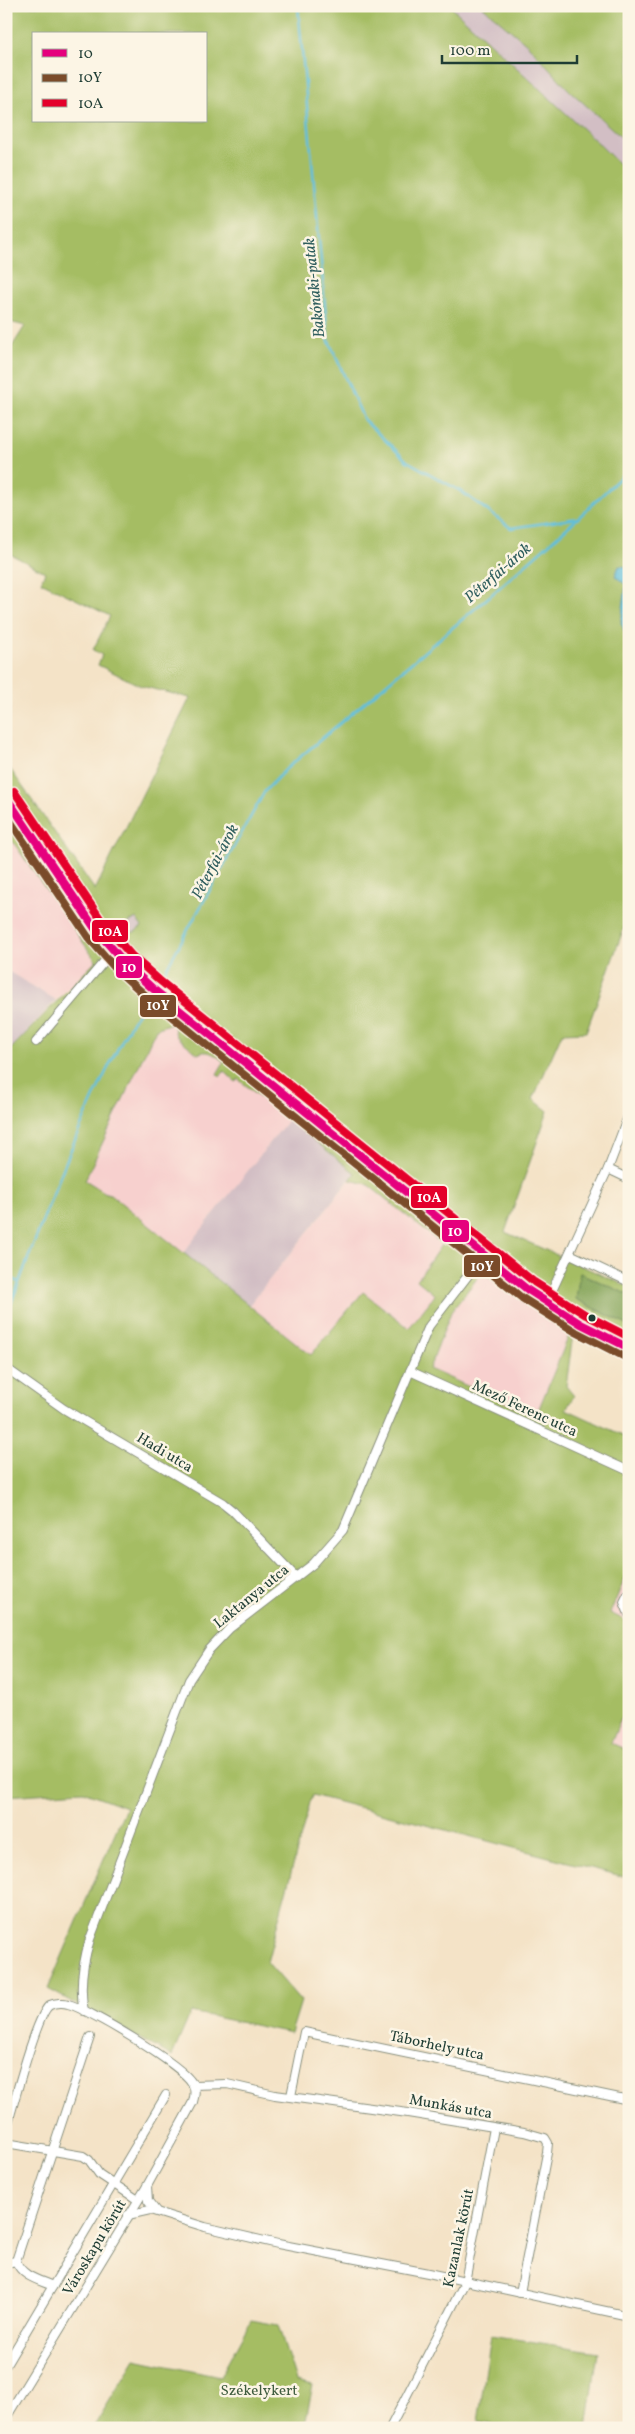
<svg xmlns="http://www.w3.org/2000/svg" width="635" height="2434" viewBox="0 0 635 2434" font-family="Vollkorn,serif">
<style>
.built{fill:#f7d0ce}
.industrial{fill:#d2bec4}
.green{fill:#a5bd63;stroke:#627d4c;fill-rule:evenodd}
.forest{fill:#84a459;stroke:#527046}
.water{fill:#5ebfdd;stroke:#3e7e88}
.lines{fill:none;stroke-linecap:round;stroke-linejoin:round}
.stream{stroke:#5ebfdd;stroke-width:2.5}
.minor-casing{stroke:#8a907e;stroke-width:10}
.secondary-casing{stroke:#8a907e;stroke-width:14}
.minor{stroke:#fff;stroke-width:8}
.secondary{stroke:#f9e7c3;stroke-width:11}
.bus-1-casing{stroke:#fcf5e5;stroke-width:11}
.bus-2-casing{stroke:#fcf5e5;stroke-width:11}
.bus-3-casing{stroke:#fcf5e5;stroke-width:11}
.bus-1{stroke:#e5007d;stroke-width:8}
.bus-2{stroke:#7a4b2a;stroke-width:8}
.bus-3{stroke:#e4002b;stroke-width:8}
.bus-dot{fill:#1f3d34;stroke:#fcf5e5;stroke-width:2}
.labels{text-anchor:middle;stroke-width:5;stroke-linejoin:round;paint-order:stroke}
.street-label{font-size:15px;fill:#1f3d34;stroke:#fcf5e5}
.park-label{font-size:15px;fill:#405d40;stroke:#fcf5e5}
.water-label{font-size:16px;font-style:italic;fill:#2f5e5e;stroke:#fcf5e5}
.line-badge{stroke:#fcf5e5;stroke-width:2}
.badge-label{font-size:14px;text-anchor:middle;font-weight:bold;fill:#fff}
</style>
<rect width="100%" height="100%" fill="#fcf5e5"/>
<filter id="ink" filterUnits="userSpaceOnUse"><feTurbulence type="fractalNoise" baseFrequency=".02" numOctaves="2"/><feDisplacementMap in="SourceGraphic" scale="10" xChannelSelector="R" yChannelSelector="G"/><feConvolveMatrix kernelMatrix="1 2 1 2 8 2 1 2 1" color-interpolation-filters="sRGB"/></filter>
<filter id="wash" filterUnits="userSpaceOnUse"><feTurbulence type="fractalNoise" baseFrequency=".0096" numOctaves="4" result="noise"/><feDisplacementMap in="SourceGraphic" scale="20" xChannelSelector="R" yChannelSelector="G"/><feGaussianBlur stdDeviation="1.12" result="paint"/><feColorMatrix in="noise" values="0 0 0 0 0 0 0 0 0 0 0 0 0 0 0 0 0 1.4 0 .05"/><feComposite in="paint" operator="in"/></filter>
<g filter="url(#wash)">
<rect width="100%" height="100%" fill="#f4e3c7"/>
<g class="built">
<path d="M 6,832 L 96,961 L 56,1000 L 6,970 Z"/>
<path d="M 171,1023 L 176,1030 L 201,1052 L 216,1055 L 224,1063 L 217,1074 L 224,1071 L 236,1082 L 238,1079 L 288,1120 L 183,1253 L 128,1209 L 85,1180 L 156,1029 Z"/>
<path d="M 350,1180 L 367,1184 L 442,1245 L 417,1280 L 435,1295 L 409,1329 L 363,1292 L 311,1355 L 249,1305 Z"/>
<path d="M 482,1272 L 570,1333 L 535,1419 L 523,1407 L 519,1409 L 429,1369 L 451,1312 Z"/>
<path d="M 629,1569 L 629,1622 L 610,1613 Z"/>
<path d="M 629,1700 L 629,1751 L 611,1743 Z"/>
</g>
<g class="industrial">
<path d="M 450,6 L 482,6 L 528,45 L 569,90 L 629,144 L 629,174 L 599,144 Z"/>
<path d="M 136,918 L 142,927 L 133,934 L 127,924 Z"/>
<path d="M 6,970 L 56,1000 L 6,1054 Z"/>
<path d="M 288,1120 L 355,1173 L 249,1305 L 183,1253 Z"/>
</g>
<g class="green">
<path d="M 6,6 L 450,6 L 599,144 L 629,174 L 629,914 L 586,1032 L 562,1033 L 533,1099 L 548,1111 L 505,1232 L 629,1287 L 629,1295 L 580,1273 L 576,1299 L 629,1326 L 629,1359 L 573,1334 L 566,1386 L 574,1396 L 566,1409 L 629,1438 L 629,1569 L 610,1613 L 629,1622 L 629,1700 L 611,1743 L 629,1751 L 629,1878 L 312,1795 L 267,1962 L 301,2001 L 291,2033 L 191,2012 L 172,2056 L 48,1989 L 126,1807 L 83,1791 L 6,1796 L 6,1054 L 96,961 L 6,832 L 6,763 L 95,890 L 190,698 L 141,686 L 98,665 L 102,655 L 93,650 L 110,616 L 41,582 L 45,572 L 6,552 L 11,545 L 6,541 L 6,356 L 25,326 L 6,321 ZM 34,34 L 206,34 L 206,121 L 34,121 ZM 136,918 L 142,927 L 133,933 L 127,924 ZM 171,1023 L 174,1026 L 176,1036 L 198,1054 C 208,1048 217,1056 224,1062 L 217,1074 L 220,1077 L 224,1071 L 236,1082 L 238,1079 L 355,1173 L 350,1180 L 367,1184 L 442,1244 L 417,1280 L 435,1295 L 409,1328 L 363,1292 L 311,1355 L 110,1194 L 106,1193 L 85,1180 L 156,1029 ZM 482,1272 L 570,1333 L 535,1418 L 532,1410 L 522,1407 L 519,1409 L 429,1369 L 451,1312 Z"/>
<path d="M 482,6 L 629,6 L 629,144 L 569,90 L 528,45 Z"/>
<path d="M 251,2320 L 278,2325 L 296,2381 L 313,2385 L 304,2428 L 93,2428 L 135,2359 L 220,2377 Z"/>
<path d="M 491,2335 L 598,2352 L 587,2428 L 513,2428 L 478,2422 Z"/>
</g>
<path class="forest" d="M 580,1273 L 629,1295 L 629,1326 L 576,1299 Z"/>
<path class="water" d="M 619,566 L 629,567 L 629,642 L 621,623 L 626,585 L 615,576 Z"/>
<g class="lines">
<g class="stream">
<path d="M 298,6 L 328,339 L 364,420 L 407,461 L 462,492 L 511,528 L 578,518 L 629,469"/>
<path d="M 156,987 L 265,791 L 286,769 L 491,595 L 578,518"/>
<path d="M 6,1277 L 19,1282"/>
<path d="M 6,1317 C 44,1217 80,1115 132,1022 C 138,1012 146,1004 152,994"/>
</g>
</g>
</g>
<g filter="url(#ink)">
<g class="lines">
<defs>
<g id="minor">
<path d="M 36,1042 L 113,951"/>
<path d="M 608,1169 L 629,1179"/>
<path d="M 570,1254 L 629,1282"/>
<path d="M 546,1304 L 608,1169 L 629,1114"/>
<path d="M 6,1368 L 64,1409 L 223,1503 L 233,1511 L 296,1577"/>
<path d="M 410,1371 L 629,1471"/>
<path d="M 629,1592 L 624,1602 L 629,1614"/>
<path d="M 84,2011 C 79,1987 83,1962 90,1939 L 189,1680 L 209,1650 L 230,1628 L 313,1564 L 343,1530 L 429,1326 L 483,1256"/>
<path d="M 193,2085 L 227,2084 L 275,2095 L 408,2113 L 524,2132 L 545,2138 L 548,2143 L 547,2153 L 520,2293"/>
<path d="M 291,2096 L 304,2032 L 629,2100"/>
<path d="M 6,2130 C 12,2110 37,2012 50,2005 C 55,2003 63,2002 68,2004 C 89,2009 182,2065 192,2083 C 196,2089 195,2095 193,2102 L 147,2186 L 6,2418"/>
<path d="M 6,2143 L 83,2156 L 89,2160 L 99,2174 L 138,2200"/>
<path d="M 147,2186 L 148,2201 L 156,2211"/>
<path d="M 128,2215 L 150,2210 L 205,2227 L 278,2244 L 428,2273 L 629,2316"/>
<path d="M 16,2261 L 90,2037"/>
<path d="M 6,2263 L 16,2261 C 22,2277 39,2280 53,2286"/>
<path d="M 6,2365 L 166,2095"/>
<path d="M 390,2428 L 465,2282 L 494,2128"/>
</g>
<path id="secondary" d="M 6,797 L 96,930 L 124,962 L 152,988 L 528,1290 L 581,1324 L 629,1348"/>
</defs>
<use href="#minor" class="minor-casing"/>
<use href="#secondary" class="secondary-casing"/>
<use href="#minor" class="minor"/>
<use href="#secondary" class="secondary"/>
<defs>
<path id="bus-1" d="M 6,797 L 96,930 L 124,962 L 152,988 L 528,1290 L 581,1324 L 629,1348"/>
<path id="bus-2" d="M 6,815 L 88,937 L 116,969 L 145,995 L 522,1298 L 576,1332 L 625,1357"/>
<path id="bus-3" d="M 14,791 L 104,924 L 131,955 L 159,980 L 534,1282 L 586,1315 L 629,1337"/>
</defs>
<use href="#bus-1" class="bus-1-casing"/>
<use href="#bus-2" class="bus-2-casing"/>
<use href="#bus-3" class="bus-3-casing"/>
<use href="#bus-1" class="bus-1"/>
<use href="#bus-2" class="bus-2"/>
<use href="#bus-3" class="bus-3"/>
</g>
</g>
<circle class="bus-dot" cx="592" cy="1318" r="4.5"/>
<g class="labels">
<g class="street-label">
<text transform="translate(525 1408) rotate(25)" y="5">Mező Ferenc utca</text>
<text transform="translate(165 1452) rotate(31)" y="5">Hadi utca</text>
<text transform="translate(251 1596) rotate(-39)" y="5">Laktanya utca</text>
<text transform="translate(437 2045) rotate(12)" y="5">Táborhely utca</text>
<text transform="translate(451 2106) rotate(10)" y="5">Munkás utca</text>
<text transform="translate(458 2238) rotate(-78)" y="5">Kazanlak körút</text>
<text transform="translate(94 2247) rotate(-59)" y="5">Városkapu körút</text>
</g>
<g class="park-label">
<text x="259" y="2395">Székelykert</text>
</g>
<g class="water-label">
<text transform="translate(313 288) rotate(-96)" y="6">Bakónaki-patak</text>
<text transform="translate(497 572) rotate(-41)" y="6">Péterfai-árok</text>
<text transform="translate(214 861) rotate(-62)" y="6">Péterfai-árok</text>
</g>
</g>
<g class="line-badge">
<rect x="91" y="919" width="38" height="24" rx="5" fill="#e4002b"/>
<rect x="115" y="955" width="28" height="24" rx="5" fill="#e5007d"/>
<rect x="139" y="994" width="38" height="24" rx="5" fill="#7a4b2a"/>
<rect x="410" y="1185" width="38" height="24" rx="5" fill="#e4002b"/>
<rect x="441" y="1219" width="29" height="24" rx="5" fill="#e5007d"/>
<rect x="463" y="1254" width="38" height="24" rx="5" fill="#7a4b2a"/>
</g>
<g class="badge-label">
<text x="110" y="936">10A</text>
<text x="129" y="972">10</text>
<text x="158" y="1010">10Y</text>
<text x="429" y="1202">10A</text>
<text x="455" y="1236">10</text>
<text x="482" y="1271">10Y</text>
</g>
<rect width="635" height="2434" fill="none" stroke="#fcf5e5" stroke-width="25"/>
<rect x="32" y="32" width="175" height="90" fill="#fcf5e5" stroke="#a4ab9e"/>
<rect x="42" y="49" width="25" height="8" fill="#e5007d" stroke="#a4ab9e"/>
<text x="78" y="58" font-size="15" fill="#1f3d34">10</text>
<rect x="42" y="74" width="25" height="8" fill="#7a4b2a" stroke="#a4ab9e"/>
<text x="78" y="82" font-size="15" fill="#1f3d34">10Y</text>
<rect x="42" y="99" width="25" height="8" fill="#e4002b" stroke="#a4ab9e"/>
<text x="78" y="108" font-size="15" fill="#1f3d34">10A</text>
<path d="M442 55v8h135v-8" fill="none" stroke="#1f3d34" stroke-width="2.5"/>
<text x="450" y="55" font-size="15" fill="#1f3d34" stroke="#fcf5e5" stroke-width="4" paint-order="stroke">100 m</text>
</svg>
